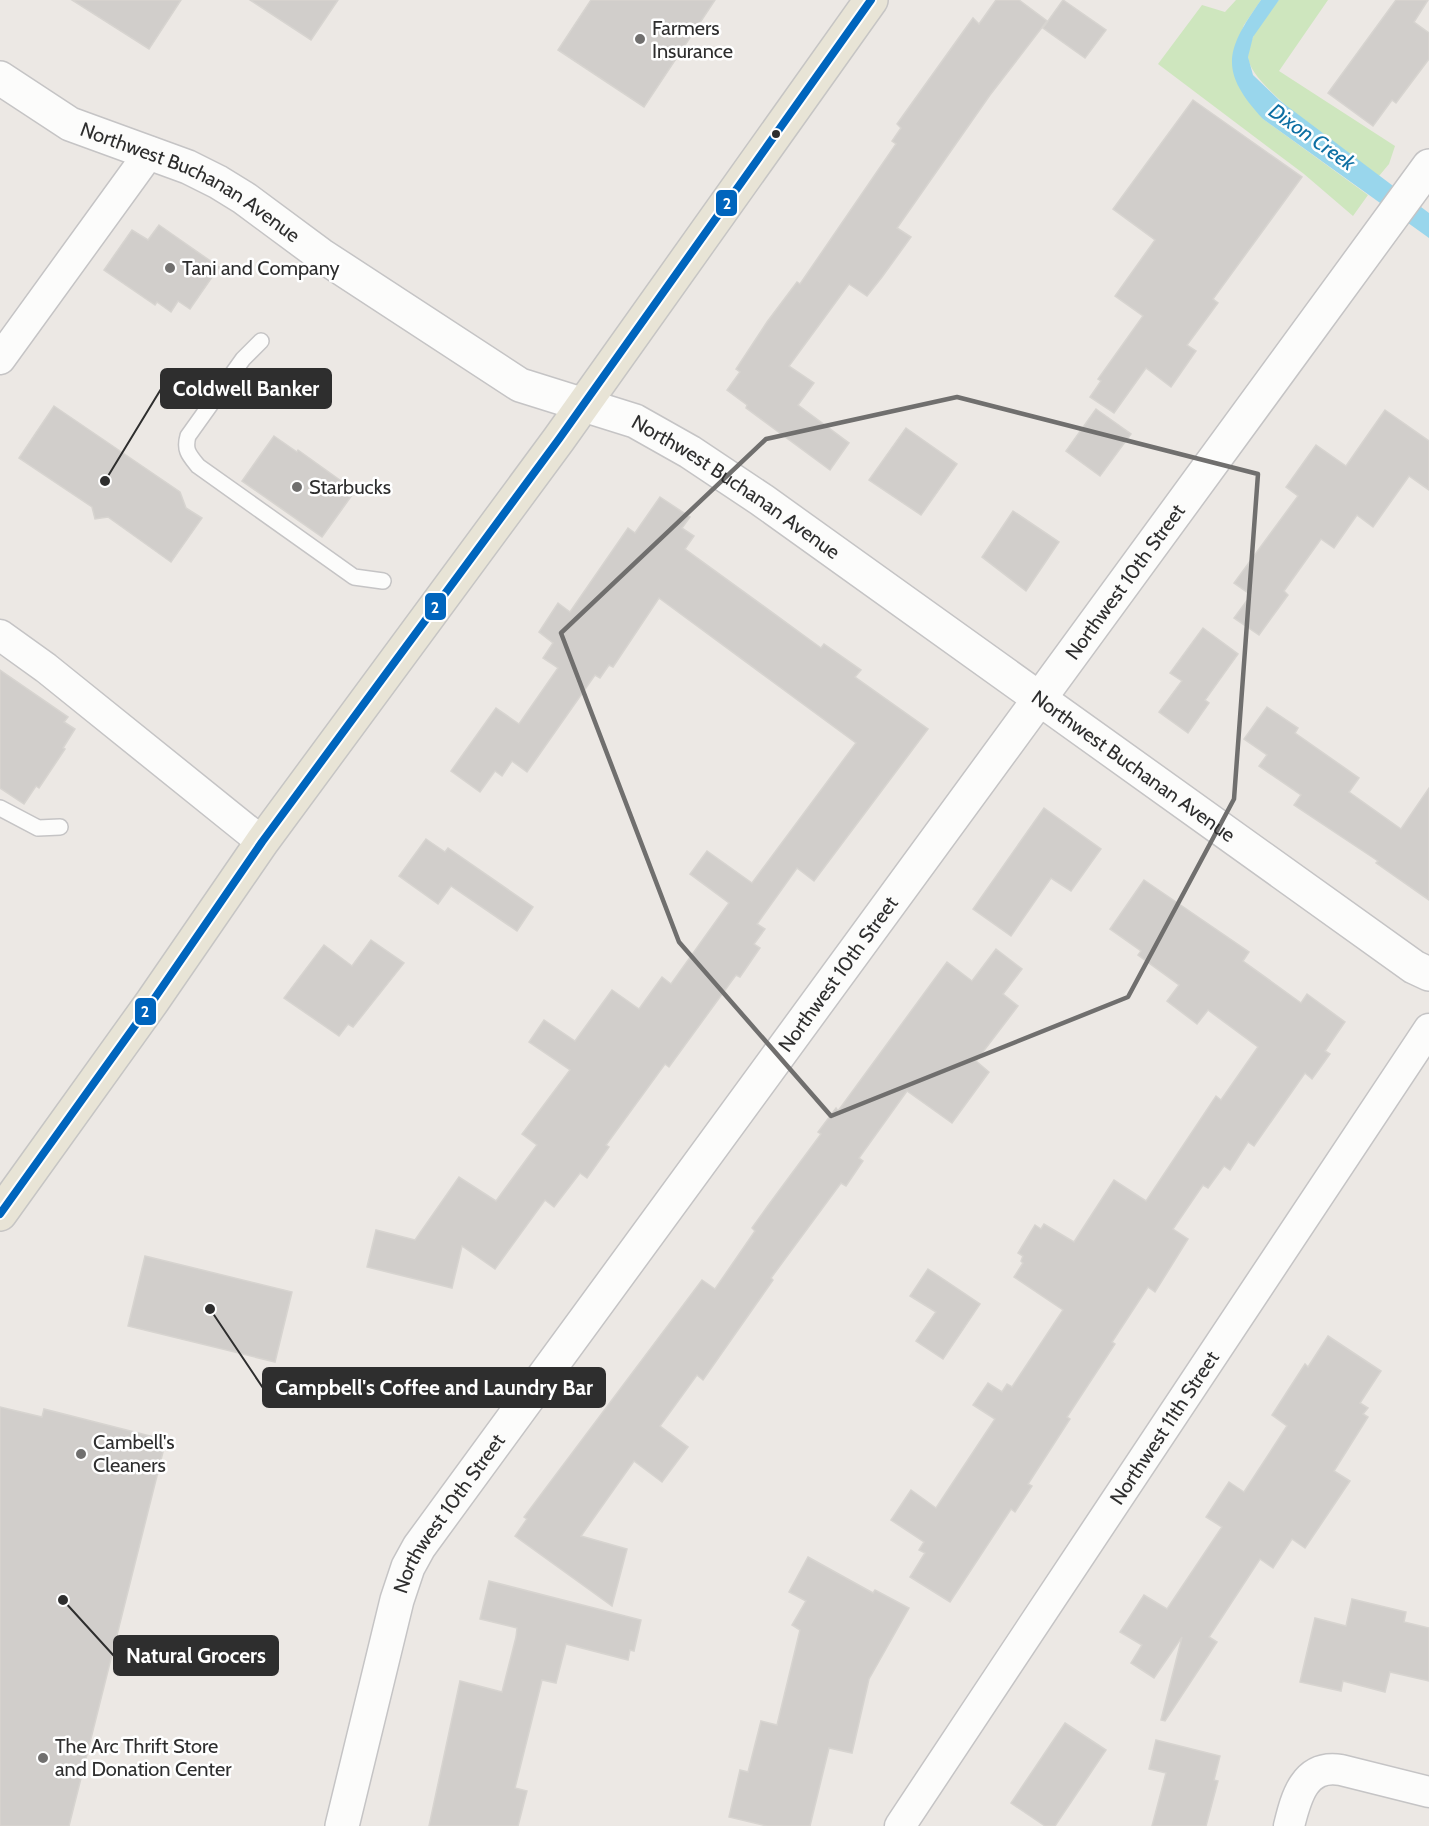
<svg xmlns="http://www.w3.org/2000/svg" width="1429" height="1826" viewBox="0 0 1429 1826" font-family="Cabin,sans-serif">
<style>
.green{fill:#cee6be}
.water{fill:#99d6ec}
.building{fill:#d1cecb;stroke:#d7d4d0;stroke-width:1.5}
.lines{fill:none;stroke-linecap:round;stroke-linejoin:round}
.service-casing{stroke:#c5c4c5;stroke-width:18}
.minor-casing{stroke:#c5c4c5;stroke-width:33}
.tertiary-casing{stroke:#c5c4c5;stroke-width:36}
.primary-casing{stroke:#c6c5c4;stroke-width:36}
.service{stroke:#fcfcfb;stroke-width:15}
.minor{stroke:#fcfcfb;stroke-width:30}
.tertiary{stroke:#fcfcfb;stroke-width:33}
.primary{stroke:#e8e4d6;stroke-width:33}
.bus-1-casing{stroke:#fff;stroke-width:12}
.bus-1{stroke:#0065bd;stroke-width:8}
.marked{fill:none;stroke:#706f6e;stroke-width:4.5;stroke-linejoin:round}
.poi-dot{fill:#706f6e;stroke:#fff;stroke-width:2}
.bus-dot{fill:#2e2e2e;stroke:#fff;stroke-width:2}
.labels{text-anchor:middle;stroke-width:5;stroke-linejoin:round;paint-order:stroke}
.poi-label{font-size:20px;fill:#2e2e2e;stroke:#fff;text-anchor:start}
.street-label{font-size:20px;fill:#2e2e2e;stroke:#fff}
.water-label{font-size:21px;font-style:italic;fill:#0d6fa3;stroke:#fff}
.leader{fill:none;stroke:#2e2e2e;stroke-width:2}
.callout-dot{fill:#2e2e2e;stroke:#fff;stroke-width:2}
.callout{fill:#2e2e2e;stroke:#2e2e2e;stroke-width:2}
.callout-label{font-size:21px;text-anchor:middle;font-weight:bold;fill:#fff}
.line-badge{stroke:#fff;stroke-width:2}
.badge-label{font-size:16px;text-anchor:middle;font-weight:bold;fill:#fff}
</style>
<rect width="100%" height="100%" fill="#ece8e4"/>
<g class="green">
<path d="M 1236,0 L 1261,0 L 1244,25 L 1233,53 L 1263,119 L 1368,195 L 1353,216 L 1304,174 L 1158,64 L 1202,5 L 1225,12 Z"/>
<path d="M 1279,0 L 1328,0 L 1279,71 L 1395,146 L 1389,164 L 1379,176 C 1353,156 1247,86 1248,56 C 1249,36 1266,14 1279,0 Z"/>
</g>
<path class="water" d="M 1261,0 L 1279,0 L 1253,37 L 1248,57 L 1253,75 L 1279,100 L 1429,213 L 1429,238 L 1263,119 C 1219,71 1225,51 1261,0 Z"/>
<g class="building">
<path d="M 72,0 L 181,0 L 149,49 Z"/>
<path d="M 250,0 L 338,0 L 311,40 Z"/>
<path d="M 591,0 L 715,0 L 644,107 L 558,50 Z"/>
<path d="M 996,0 L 1019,0 L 1047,21 L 990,95 L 897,228 L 911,237 L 882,277 L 867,296 L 849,284 L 789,366 L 814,383 L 798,405 L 849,443 L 830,470 L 746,408 L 747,405 L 727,390 L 740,372 L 736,369 L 767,322 L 797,282 L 800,284 L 896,144 L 892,141 L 901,128 L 897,124 L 973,18 L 979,24 Z"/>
<path d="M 1063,0 L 1106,30 L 1085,58 L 1043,28 Z"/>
<path d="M 1396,0 L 1428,0 L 1414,22 L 1429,33 L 1429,59 L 1396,103 L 1392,100 L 1373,126 L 1328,93 Z"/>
<path d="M 1193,100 L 1302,177 L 1213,299 L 1218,303 L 1187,345 L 1196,351 L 1171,387 L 1146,368 L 1114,413 L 1090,397 L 1101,381 L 1098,379 L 1143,316 L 1115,296 L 1155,240 L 1113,209 Z"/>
<path d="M 159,225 L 219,267 L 190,309 L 178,301 L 171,312 L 157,302 L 155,305 L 104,270 L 132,230 L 148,240 Z"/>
<path d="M 54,406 L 180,492 L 186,508 L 202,518 L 171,562 L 108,517 L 95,519 L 92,507 L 19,458 Z"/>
<path d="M 1096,409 L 1131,434 L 1100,476 L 1066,451 Z"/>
<path d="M 1385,410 L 1429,441 L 1429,490 L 1409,476 L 1373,527 L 1357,515 L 1334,548 L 1321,539 L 1284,591 L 1288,595 L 1259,635 L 1234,618 L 1251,595 L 1234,583 L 1298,496 L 1286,487 L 1316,445 L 1346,466 Z"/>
<path d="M 906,428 L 957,464 L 921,515 L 869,480 Z"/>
<path d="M 274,436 L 297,452 L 298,450 L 355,491 L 322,537 L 242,481 Z"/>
<path d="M 660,497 L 690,517 L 682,528 L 694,536 L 685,549 L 821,648 L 824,644 L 861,670 L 855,677 L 928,729 L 814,881 L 797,868 L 757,924 L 765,929 L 754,944 L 760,948 L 740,977 L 736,975 L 669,1067 L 665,1064 L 606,1145 L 609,1147 L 587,1178 L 580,1173 L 554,1207 L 545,1200 L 495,1269 L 462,1246 L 452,1288 L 367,1267 L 376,1230 L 415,1240 L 459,1177 L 496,1201 L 537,1145 L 522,1134 L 570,1070 L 529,1042 L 544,1020 L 575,1041 L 612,990 L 639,1009 L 662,977 L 671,984 L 729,903 L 690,874 L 707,851 L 752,883 L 856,743 L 659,598 L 613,667 L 609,665 L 600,678 L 595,675 L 527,772 L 512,761 L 502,776 L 495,771 L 480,792 L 451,771 L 496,708 L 519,724 L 558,668 L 543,658 L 553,643 L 539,632 L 558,603 L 570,612 L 628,528 L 635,533 Z"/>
<path d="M 1013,511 L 1059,542 L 1026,591 L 982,557 Z"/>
<path d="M 1203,628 L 1238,654 L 1205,700 L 1209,703 L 1188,733 L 1159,712 L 1182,681 L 1170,673 Z"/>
<path d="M 0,670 L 68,717 L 64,722 L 75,729 L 63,748 L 65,749 L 39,788 L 36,786 L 24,804 L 0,788 Z"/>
<path d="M 1267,707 L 1298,728 L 1295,733 L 1359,778 L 1349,792 L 1401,829 L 1429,788 L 1429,900 L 1376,863 L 1378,861 L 1294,805 L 1301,795 L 1259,766 L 1267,755 L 1244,739 Z"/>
<path d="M 1044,808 L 1101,849 L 1071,891 L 1051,878 L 1011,936 L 973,909 Z"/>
<path d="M 426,839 L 445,852 L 448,848 L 533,907 L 517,931 L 451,886 L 438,904 L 399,876 Z"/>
<path d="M 1144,880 L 1249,952 L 1243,961 L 1301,1003 L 1307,994 L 1345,1022 L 1325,1051 L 1330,1054 L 1312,1079 L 1305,1073 L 1254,1146 L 1248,1142 L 1230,1170 L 1224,1166 L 1208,1188 L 1203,1185 L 1173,1229 L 1188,1239 L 1155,1292 L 1148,1287 L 1112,1342 L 1115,1344 L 1067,1417 L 1070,1419 L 1028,1484 L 1032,1486 L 1015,1512 L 1011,1509 L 950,1602 L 910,1577 L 925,1553 L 919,1550 L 924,1542 L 891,1520 L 911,1490 L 936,1508 L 995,1419 L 973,1405 L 988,1383 L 1002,1392 L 1007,1384 L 1012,1387 L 1063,1310 L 1014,1277 L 1023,1263 L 1021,1261 L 1023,1256 L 1018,1253 L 1035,1225 L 1041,1229 L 1044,1224 L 1074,1242 L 1114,1180 L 1146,1201 L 1216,1096 L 1221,1100 L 1258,1047 L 1208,1010 L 1197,1024 L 1167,1001 L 1179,985 L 1138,955 L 1141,951 L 1110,929 Z"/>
<path d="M 371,940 L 404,963 L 353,1027 L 348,1024 L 339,1036 L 284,998 L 324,945 L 352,966 Z"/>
<path d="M 996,949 L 1022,969 L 1003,994 L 1018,1006 L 976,1061 L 989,1072 L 952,1123 L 907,1091 L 859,1158 L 863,1161 L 846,1186 L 841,1183 L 771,1278 L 773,1280 L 703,1380 L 697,1375 L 660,1426 L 688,1447 L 662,1482 L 634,1461 L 581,1536 L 627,1549 L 612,1606 L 515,1536 L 527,1519 L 524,1517 L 702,1280 L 715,1289 L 755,1231 L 752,1228 L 767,1207 L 821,1134 L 818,1132 L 836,1108 L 838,1111 L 947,962 L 972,981 Z"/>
<path d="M 145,1256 L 292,1292 L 275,1362 L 128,1326 Z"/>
<path d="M 928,1269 L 980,1304 L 943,1359 L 916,1341 L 936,1312 L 910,1296 Z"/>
<path d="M 1328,1336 L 1381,1371 L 1360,1403 L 1368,1408 L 1363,1414 L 1368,1417 L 1334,1471 L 1350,1481 L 1305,1548 L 1292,1539 L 1273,1568 L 1260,1559 L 1209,1637 L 1217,1642 L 1165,1721 L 1161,1720 L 1182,1637 L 1154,1678 L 1131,1663 L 1142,1645 L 1120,1632 L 1144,1595 L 1167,1609 L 1222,1527 L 1206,1517 L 1229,1482 L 1244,1492 L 1287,1426 L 1272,1415 L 1305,1364 L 1308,1367 Z"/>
<path d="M 0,1407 L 42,1417 L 44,1409 L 166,1440 L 69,1826 L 0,1826 Z"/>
<path d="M 808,1557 L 873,1593 L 875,1590 L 909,1608 L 869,1679 L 852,1753 L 829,1748 L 810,1826 L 767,1826 L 729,1817 L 740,1770 L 748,1772 L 761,1721 L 777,1725 L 800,1630 L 792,1625 L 806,1601 L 789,1592 Z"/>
<path d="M 489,1581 L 641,1620 L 634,1651 L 630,1650 L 628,1660 L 566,1644 L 556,1683 L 542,1680 L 515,1788 L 527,1791 L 518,1826 L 429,1826 L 460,1681 L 502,1692 L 516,1637 L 517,1628 L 480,1619 Z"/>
<path d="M 1352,1599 L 1406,1612 L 1404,1622 L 1429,1628 L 1429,1681 L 1390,1672 L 1385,1692 L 1343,1681 L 1341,1691 L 1300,1682 L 1315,1618 L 1346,1626 Z"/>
<path d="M 1065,1723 L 1106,1750 L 1055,1826 L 1045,1826 L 1011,1803 Z"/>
<path d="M 1156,1740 L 1220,1756 L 1214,1780 L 1218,1781 L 1206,1826 L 1152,1826 L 1166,1773 L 1149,1769 Z"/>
</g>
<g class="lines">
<defs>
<g id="service">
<path d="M 261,341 L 243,359 L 188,436 C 184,450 189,455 198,466 L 354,577 L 383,581"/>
<path d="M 0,808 L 38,828 L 60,827"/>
</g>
<g id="minor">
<path d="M 0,359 L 150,152"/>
<path d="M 0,635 L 46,668 L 262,842"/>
<path id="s1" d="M 900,1826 L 1429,1029"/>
<path d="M 1289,1826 C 1296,1798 1304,1764 1341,1770 L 1429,1792"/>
</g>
<g id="tertiary">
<path id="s2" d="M 0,78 L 70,124 L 188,167 L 218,182 L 244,198 L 321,255 L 520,385 L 635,421 L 690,452 L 762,500 L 1414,967 L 1429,974"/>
<path id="s3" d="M 342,1826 L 397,1600 L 408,1567 L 419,1547 L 1429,166"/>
</g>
<path id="primary" d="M 0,1214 L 152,1002 L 262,842 L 559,439 L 871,0"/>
</defs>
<use href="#service" class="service-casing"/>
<use href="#minor" class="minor-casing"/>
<use href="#tertiary" class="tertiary-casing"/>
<use href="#primary" class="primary-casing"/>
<use href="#service" class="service"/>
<use href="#minor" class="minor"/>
<use href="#tertiary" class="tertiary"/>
<use href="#primary" class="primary"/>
<defs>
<path id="bus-1" d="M 0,1214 L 152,1002 L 262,842 L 559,439 L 871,0"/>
</defs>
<use href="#bus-1" class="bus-1-casing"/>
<use href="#bus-1" class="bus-1"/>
</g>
<path class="marked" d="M 957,397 L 1258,474 L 1234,799 L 1128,997 L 831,1116 L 679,942 L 561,633 L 766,439 Z"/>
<g class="poi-dot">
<circle cx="640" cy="39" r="6"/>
<circle cx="170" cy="268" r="6"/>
<circle cx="297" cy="487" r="6"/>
<circle cx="81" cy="1454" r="6"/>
<circle cx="43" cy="1758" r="6"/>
</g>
<circle class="bus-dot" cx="776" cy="134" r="5"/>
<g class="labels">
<g class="poi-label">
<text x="652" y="35">Farmers<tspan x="652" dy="23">Insurance</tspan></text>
<text x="182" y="275">Tani and Company</text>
<text x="309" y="494">Starbucks</text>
<text x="93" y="1449">Cambell's<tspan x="93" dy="23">Cleaners</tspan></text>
<text x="55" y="1753">The Arc Thrift Store<tspan x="55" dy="23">and Donation Center</tspan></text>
</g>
<g class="street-label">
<text dy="7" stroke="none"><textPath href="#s2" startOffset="218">Northwest Buchanan Avenue</textPath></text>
<text dy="7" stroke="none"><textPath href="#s2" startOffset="848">Northwest Buchanan Avenue</textPath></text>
<text dy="7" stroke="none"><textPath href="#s3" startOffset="1486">Northwest 10th Street</textPath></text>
<text dy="7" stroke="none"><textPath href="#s2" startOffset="1334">Northwest Buchanan Avenue</textPath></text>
<text dy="7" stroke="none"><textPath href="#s3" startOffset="1000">Northwest 10th Street</textPath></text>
<text dy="7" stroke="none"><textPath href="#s1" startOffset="478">Northwest 11th Street</textPath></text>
<text dy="7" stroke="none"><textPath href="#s3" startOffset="334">Northwest 10th Street</textPath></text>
</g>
<g class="water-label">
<text transform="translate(1312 137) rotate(35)" y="7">Dixon Creek</text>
</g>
</g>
<path class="leader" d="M105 481L161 389M210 1309L263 1388M63 1600L114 1656"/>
<g class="callout-dot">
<circle cx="105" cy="481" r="6"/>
<circle cx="210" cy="1309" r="6"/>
<circle cx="63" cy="1600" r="6"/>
</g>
<g class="callout">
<rect x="161" y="369" width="170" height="39" rx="6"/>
<rect x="263" y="1368" width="342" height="39" rx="6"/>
<rect x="114" y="1636" width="164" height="39" rx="6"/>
</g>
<g class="callout-label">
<text x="246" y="396">Coldwell Banker</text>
<text x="434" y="1395">Campbell's Coffee and Laundry Bar</text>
<text x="196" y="1663">Natural Grocers</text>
</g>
<g class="line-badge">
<rect x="715" y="189" width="23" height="28" rx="6" fill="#0065bd"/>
<rect x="424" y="592" width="23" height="29" rx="6" fill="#0065bd"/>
<rect x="134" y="997" width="23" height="29" rx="6" fill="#0065bd"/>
</g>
<g class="badge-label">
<text x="727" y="209">2</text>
<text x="435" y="613">2</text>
<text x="145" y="1017">2</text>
</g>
</svg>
